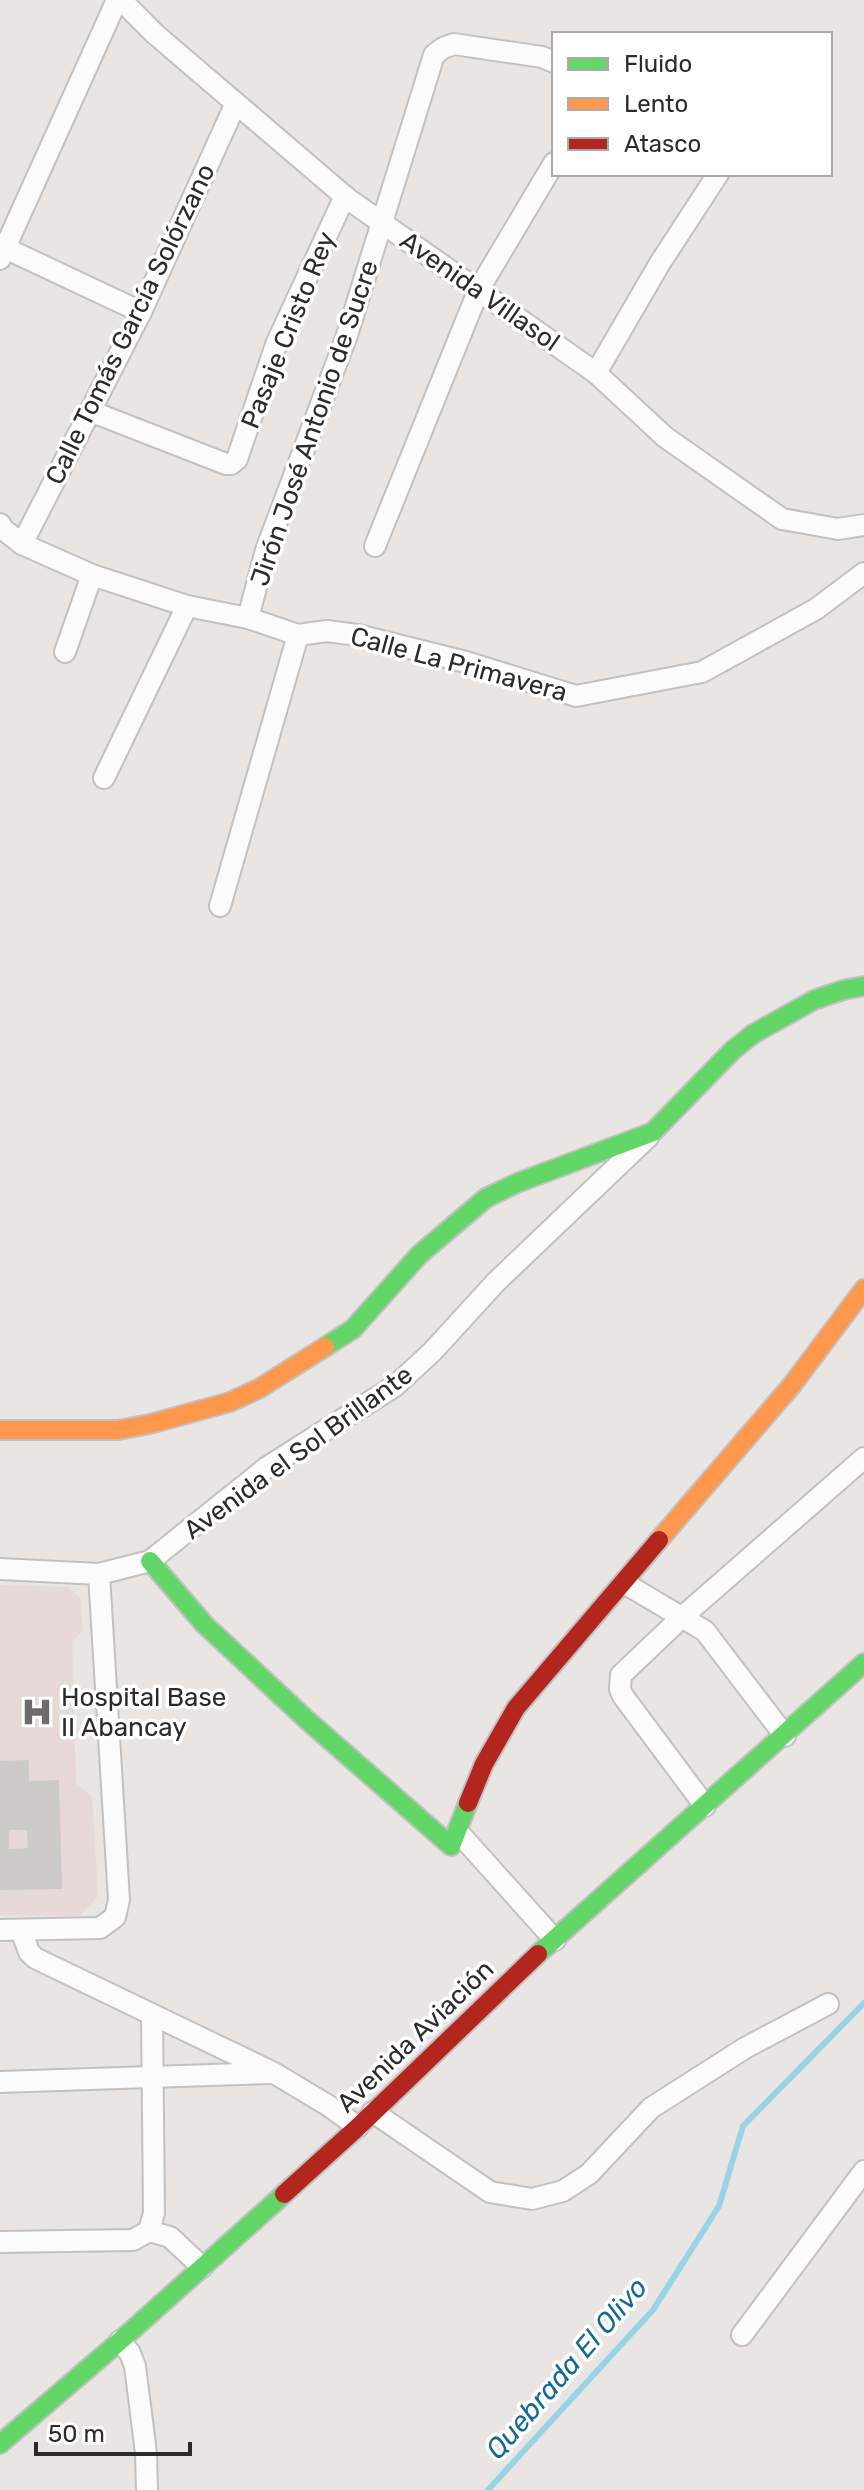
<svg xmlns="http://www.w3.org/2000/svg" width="864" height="2490" viewBox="0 0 864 2490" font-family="Rubik,sans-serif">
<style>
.medical{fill:#e6d9d8}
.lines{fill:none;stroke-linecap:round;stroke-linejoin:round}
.stream{stroke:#99d3e6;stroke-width:6}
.building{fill:#cdcbc8;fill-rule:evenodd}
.street-casing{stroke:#c2c1c2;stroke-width:24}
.fast-casing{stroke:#c2c1c2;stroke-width:22}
.slow-casing{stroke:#c2c1c2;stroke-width:22}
.jam-casing{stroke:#c2c1c2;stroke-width:22}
.street{stroke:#fcfbfb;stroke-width:20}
.fast{stroke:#63d668;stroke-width:18}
.slow{stroke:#ff974d;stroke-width:18}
.jam{stroke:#b3261e;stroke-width:18}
.labels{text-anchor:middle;stroke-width:7;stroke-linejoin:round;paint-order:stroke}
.street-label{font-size:26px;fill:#2b2b2b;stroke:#fff}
.poi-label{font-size:26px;fill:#2b2b2b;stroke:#fff;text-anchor:start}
.water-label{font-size:28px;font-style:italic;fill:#156a94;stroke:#fff}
</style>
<rect width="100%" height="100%" fill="#e8e5e2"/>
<path class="medical" d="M 0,1585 L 68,1587 L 80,1598 L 83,1630 L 72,1642 L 76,1783 L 92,1797 L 98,1896 L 79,1916 L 0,1915 Z"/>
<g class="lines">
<path class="stream" d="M 488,2490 L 653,2310 L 719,2206 L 743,2126 L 864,2003"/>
</g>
<path class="building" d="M 29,1760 L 29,1781 L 59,1780 L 62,1889 L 0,1890 L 0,1761 ZM 9,1830 L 27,1830 L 28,1848 L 9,1849 Z"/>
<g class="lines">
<defs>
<g id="street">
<path d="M 121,0 L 155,34 L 348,199 L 596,373 L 665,437 L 782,519 L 838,529 L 864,525"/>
<path d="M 5,248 L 141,312"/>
<path d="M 0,259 L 117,0"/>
<path d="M 596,373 L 660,263 L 718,174"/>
<path d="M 90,411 L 226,464 L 231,464 L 237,459 L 277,342 L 345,196"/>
<path d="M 0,524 L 4,530 L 22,544 L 92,575 L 187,606 L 248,618 L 298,635 L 327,631 L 357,635 L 466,662 L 576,696 L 702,672 L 816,609 L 864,573"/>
<path d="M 22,544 L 141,312 L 236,103"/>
<path d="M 375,546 L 479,289 L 554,163"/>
<path d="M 248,618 L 266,550 L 347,335 L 434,55 L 443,48 L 454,44 L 542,57 L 554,62"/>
<path d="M 65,652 L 92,575"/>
<path d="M 104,778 L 187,606"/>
<path d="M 220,906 L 298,635"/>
<path d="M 0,1569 L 99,1574 L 150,1561 L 266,1468 L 395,1386 L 432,1352 L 496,1282 L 648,1137"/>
<path d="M 624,1583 L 705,1631 L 785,1736"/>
<path d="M 705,1806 L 623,1696 L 620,1689 L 621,1675 L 681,1618 L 864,1458"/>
<path d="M 458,1832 L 555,1940"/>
<path d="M 0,1930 L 100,1928 L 115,1917 L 119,1900 L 99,1574"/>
<path d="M 21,1930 L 29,1952 L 35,1958 L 274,2073 L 329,2106 L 358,2127"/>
<path d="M 0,2082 L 270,2073"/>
<path d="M 373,2112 L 490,2192 L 532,2199 L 563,2191 L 589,2174 L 651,2108 L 745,2048 L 828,2004"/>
<path d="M 149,2231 L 154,2213 L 152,2016"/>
<path d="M 0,2242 L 133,2240 L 149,2231 L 170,2237 L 202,2267"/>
<path d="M 742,2335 L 864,2171"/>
<path d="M 120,2341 L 130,2353 L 135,2366 L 146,2453 L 147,2490"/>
</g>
<g id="fast">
<path d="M 325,1347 L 353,1329 L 419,1255 L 486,1198 L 517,1183 L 653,1132 L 732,1051 L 753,1034 L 814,1000 L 843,990 L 864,986"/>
<path d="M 150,1561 L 204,1624 L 307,1720 L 451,1846 L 468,1803"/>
<path d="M 538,1954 L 864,1663"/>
<path d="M 0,2444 L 120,2341 L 284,2194"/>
</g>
<g id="slow">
<path d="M 0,1430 L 118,1430 L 150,1424 L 230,1402 L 260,1388 L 325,1347"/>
<path d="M 659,1540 L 792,1385 L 864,1289"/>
</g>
<g id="jam">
<path d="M 468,1803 L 484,1764 L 516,1708 L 659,1540"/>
<path d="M 284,2194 L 358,2127 L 538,1954"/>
</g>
</defs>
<use href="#street" class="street-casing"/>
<use href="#fast" class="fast-casing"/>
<use href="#slow" class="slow-casing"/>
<use href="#jam" class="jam-casing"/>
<use href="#street" class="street"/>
<use href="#fast" class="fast"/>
<use href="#slow" class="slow"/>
<use href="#jam" class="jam"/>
</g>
<defs>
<symbol id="hospital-bare" viewBox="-9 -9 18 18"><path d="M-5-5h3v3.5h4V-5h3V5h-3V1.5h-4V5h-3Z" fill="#6d6c6b" stroke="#fff" stroke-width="2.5" paint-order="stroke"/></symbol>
</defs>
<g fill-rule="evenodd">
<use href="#hospital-bare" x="15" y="1690" width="44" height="44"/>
</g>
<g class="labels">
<g class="street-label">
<text transform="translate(480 291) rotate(35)" y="9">Avenida Villasol</text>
<text transform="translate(130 324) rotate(-64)" y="9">Calle Tomás García Solórzano</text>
<text transform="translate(288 330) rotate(-68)" y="9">Pasaje Cristo Rey</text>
<text transform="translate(314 423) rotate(-71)" y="9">Jirón José Antonio de Sucre</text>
<text transform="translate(459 664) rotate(15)" y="9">Calle La Primavera</text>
<text transform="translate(298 1452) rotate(-36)" y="9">Avenida el Sol Brillante</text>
<text transform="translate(415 2036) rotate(-44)" y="9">Avenida Aviación</text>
</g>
<g class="poi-label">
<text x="61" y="1706">Hospital Base<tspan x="61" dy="30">II Abancay</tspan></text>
</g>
<g class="water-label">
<text transform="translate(566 2368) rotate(-49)" y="10">Quebrada El Olivo</text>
</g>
</g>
<rect x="552" y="32" width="280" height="144" fill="#ffffff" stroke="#aaaaaa" stroke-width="2"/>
<rect x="568" y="58" width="40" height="12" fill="#63d668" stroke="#aaaaaa" stroke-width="2"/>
<text x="624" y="72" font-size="24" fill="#2b2b2b">Fluido</text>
<rect x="568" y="98" width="40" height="12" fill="#ff974d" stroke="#aaaaaa" stroke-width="2"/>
<text x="624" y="112" font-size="24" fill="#2b2b2b">Lento</text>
<rect x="568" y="138" width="40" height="12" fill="#b3261e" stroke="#aaaaaa" stroke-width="2"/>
<text x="624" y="152" font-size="24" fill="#2b2b2b">Atasco</text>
<path d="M36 2442v12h154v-12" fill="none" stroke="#2b2b2b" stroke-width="4"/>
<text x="48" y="2442" font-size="24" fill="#2b2b2b" stroke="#ffffff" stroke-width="6" paint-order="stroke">50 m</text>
</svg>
